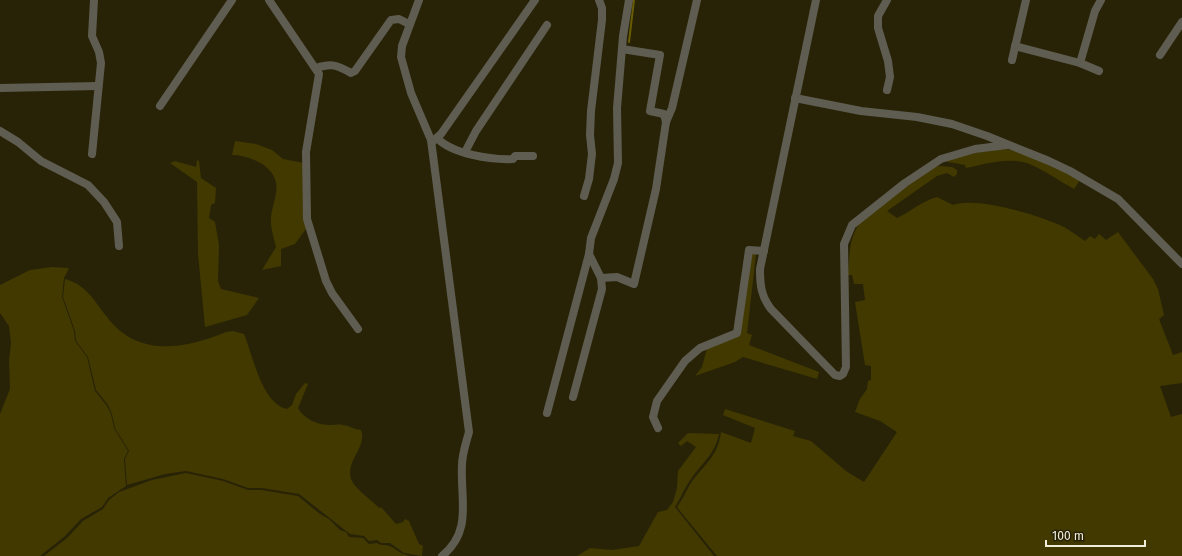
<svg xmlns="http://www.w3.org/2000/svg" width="1182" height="556" viewBox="0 0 1182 556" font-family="'Fira Sans',sans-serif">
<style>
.green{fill:#423901}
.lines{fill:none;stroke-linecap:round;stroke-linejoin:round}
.stream{stroke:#695c03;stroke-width:2}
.minor{stroke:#5f5d51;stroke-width:8}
</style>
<rect width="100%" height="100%" fill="#282307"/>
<g class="green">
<path d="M 235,141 L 256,144 L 272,150 L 283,159 L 304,163 L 306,229 L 295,244 L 281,249 L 281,266 L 262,270 L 276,247 C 274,238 270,227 271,217 C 272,206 278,194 276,183 C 273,165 248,155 232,155 Z"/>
<path d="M 1005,149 C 1031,152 1056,168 1080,180 L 1074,189 C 1059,181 1043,169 1027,163 C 1007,157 985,164 966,168 L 965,165 L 943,161 L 975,153 Z"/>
<path d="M 197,160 L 199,161 L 201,178 L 216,188 L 215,203 L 211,205 L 209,218 L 215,222 L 219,245 L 218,281 L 221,289 L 259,298 L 247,315 L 205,327 L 198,254 L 197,182 L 170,163 L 175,161 L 196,167 Z"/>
<path d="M 939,166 L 952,167 L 957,170 L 957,174 L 954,177 L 947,173 L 937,176 L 887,211 L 897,218 C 910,212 922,201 937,197 L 953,205 C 976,196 1042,216 1064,227 C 1071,231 1078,236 1085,241 L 1090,236 L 1095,239 L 1099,234 L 1106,240 L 1118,232 L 1153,279 L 1158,289 L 1164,315 L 1159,319 L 1173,355 L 1182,352 L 1182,383 L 1160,386 L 1171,417 L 1182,414 L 1182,556 L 717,556 L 680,511 L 677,507 C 684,498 687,488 693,480 C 707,462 718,455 721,432 L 751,443 L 755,428 L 723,415 L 725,409 L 795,431 L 793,436 L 811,441 L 846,471 L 864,482 L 897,432 L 880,421 L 855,412 L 860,399 L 867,389 L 868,381 L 871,380 L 871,366 L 865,365 L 855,302 L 865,300 L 863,284 L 854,284 L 852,275 L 848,275 C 849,258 849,237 860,223 L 930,168 Z"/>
<path d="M 752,254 L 756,254 L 747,333 L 752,335 L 749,345 L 819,372 L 817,379 L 743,357 L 735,362 L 695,376 L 702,367 L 707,348 L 738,335 Z"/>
<path d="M 52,267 L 69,268 L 64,278 L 62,297 L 74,331 L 75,341 L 87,357 L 95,391 L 107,406 L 111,414 L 114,428 L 128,451 L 124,459 L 126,486 L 108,498 L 102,507 L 81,519 L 65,536 L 40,556 L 0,556 L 0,414 L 10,389 L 9,360 L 11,343 L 9,326 L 0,313 L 0,285 L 30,270 Z"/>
<path d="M 65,279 C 87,285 94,301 107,317 C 138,358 184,349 226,332 L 233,331 L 244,334 C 253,356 262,404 287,409 L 292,405 L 296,394 L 305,383 L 308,384 L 298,408 C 304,419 318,425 330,425 C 335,425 339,424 343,425 C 350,426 353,429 361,430 C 368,447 343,463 352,481 C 358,492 371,499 379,508 L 381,507 L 396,524 L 403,522 L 405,519 L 409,521 L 419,544 L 423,546 L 422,556 L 404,553 L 390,543 L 381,543 L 377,540 L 369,541 L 364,536 L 350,534 L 299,494 L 262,488 L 248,488 L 223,479 L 186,471 L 165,474 L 127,485 L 125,459 L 129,451 L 115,428 L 112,414 L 108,405 L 96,390 L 88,357 L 76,341 L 75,331 L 63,297 Z"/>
<path d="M 688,433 L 719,434 C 715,454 702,463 691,479 C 684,488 681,498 675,507 L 714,556 L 577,556 L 590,548 L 612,550 L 639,546 L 658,512 L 667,510 L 673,502 L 677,488 L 678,471 L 696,447 L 687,441 L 681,446 L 678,443 Z"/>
<path d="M 186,473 L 223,481 L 248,490 L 261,490 L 298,496 L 320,514 L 329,519 L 340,530 L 346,532 L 349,537 L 363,538 L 369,544 L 377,543 C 381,546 384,544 389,546 C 398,549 398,554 411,556 L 44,556 L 67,538 L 83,521 L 103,509 L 109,500 L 119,492 L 152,480 Z"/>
</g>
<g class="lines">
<path class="stream" d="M 629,42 L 634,0"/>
<g class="minor">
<path d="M 269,0 L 319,74 L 306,152 L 307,219 L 326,281 L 332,293 L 358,329"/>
<path d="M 419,0 L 402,46 L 401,57 L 411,93 L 431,140 L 469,432 C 466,443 462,454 462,465 C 460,499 473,531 442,556"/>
<path d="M 816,0 L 760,269 C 760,285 761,296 771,309 L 835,375 L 840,376 L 843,374 L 846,367 L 844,244 L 852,225 L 905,183 L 941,159 L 975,149 L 1007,145"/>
<path d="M 887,0 L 878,16 L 878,28 L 888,61 L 890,77 L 887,90"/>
<path d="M 1015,46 L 1080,63 L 1099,71"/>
<path d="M 622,49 L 660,55 L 650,111 L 664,114 L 666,122"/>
<path d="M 1160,55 L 1182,22"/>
<path d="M 1012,60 L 1026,0"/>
<path d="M 1080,63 L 1095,11 L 1101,0"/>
<path d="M 316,68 C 332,63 337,65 351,73 L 355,71 L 391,20 L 399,19 L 409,24"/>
<path d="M 0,88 L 98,86"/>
<path d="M 795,98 L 861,111 L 917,117 L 952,124 L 987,136 L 1049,161 L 1070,171 L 1118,199 L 1182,264"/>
<path d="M 160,106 L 232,0"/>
<path d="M 0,131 L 18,142 L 41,161 L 88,185 L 104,202 L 117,222 L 119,246"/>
<path d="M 437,138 C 452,154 491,160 513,159 L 515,156 L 533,156"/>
<path d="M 432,142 L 441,134 L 535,0"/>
<path d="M 465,152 L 476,131 L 547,25"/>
<path d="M 92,154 L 101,63 L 99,52 L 92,36 L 94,0"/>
<path d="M 584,196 L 589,179 L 592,154 L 590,135 L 591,111 L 602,20 L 602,8 L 599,0"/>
<path d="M 601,278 L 617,277 L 634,284 L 656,189 L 666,122 L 672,108 L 697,0"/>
<path d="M 573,397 L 602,289 L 601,278 L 589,254 L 591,238 L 614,179 L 618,163 L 617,108 L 623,36 L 629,0"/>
<path d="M 547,413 L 589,254"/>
<path d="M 658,428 L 653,417 L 657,401 L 685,361 L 700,348 L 737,333 L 749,250 L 764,251"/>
</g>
</g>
<path d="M1046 540v6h99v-6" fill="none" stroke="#f0eddd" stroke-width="2"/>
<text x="1052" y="540" font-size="12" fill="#f0eddd" stroke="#282307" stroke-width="3" paint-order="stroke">100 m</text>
</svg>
